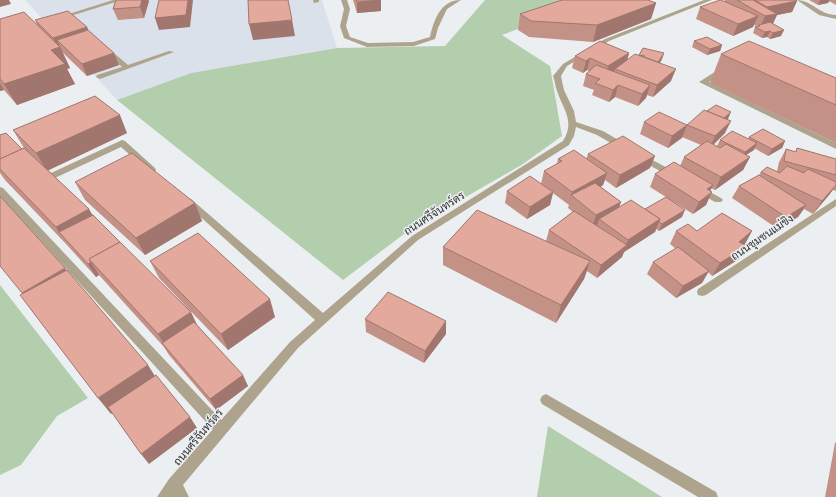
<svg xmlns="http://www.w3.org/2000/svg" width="836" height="497" viewBox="0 0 836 497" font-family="'Work Sans',Sarabun,sans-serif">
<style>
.built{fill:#dbe1ea}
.green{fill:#b2ceac}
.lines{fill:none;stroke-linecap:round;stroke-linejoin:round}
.service{fill:#aea48e;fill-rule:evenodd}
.minor{fill:#aea48e;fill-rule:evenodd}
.wall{fill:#c49187}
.shaded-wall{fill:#a0766e}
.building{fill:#e4a99d;stroke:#a0766e}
.labels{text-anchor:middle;stroke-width:3;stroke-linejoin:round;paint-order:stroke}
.street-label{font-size:11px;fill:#333435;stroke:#eceff2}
</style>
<rect width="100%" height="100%" fill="#eceff2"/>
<path class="built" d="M 25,0 L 322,0 L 337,48 L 191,73 L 117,100 Z"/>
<g class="green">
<path d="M 485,0 L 593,0 L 502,35 L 550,66 L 562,136 L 523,164 L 412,228 L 343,280 L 117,100 L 191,73 L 337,48 L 445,46 Z"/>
<path d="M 0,285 L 88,398 L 57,416 L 21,465 L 0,475 Z"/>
<path d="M 548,426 L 662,497 L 537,497 Z"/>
</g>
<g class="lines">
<g class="service">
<path d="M 341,0 L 347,0 L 350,9 L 346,26 L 350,37 L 368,43 L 413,42 L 430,37 C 434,19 441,0 461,0 L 447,9 L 438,28 L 435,39 L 414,46 L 367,47 L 344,38 L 340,26 L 344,9 Z"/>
<path d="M 104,48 L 108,48 L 128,65 L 169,51 L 174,52 L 100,79 L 96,77 L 97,75 L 122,67 L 104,50 Z"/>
<path d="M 721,68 L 727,68 L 728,70 L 709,82 L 836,143 L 836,149 L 699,82 Z"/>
<path d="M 0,187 L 3,188 L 226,425 L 227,429 L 226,433 L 221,435 L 216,433 L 0,196 Z"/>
</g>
<g class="minor">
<path d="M 113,0 L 122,0 L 61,19 L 56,18 Z"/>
<path d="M 313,0 L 319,0 L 319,2 L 314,3 Z"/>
<path d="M 704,0 L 712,0 L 609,41 L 567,66 L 561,76 L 564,90 L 574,111 L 576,122 L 603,131 L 627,145 L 628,147 L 627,149 L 621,149 L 597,135 L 576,127 L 574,136 L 569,145 L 418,240 L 298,348 L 183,485 L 189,497 L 157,497 L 169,479 L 290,342 L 315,320 L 185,203 L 183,201 L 185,199 L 191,199 L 323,313 L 412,236 L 563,141 C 575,121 564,111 557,91 C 555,86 555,81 553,76 L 563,64 L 605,39 Z"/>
<path d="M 797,0 C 811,0 820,15 836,15 L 836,19 L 819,15 Z"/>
<path d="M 122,140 L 125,141 L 155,168 L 156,170 L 155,172 L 149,172 L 121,147 L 55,178 L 49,178 L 48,176 L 49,174 Z"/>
<path d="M 641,154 L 677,173 L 678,175 L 677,177 L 671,177 L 638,159 L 637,157 Z"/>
<path d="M 699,186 L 721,198 L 723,200 L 721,202 L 715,202 L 696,191 L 694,189 Z"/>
<path d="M 836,199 L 836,206 L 706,295 L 702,296 L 698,295 L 697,292 L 698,289 Z"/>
<path d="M 546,394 L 716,492 L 718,497 L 698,497 L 542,404 L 540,400 L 542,396 Z"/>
</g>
</g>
<g class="wall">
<path d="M 116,0 L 148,0 L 149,1 L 144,18 L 118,20 L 113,9 Z"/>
<path d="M 353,0 L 381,0 L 381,11 L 357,13 Z"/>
<path d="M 725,0 L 796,0 L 797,1 L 792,12 L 777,15 L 773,24 L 781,36 L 770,39 L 767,37 L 762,38 L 753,33 L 755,27 L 757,26 L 754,25 L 753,27 L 733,36 L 696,19 L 700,7 L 724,2 Z"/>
<path d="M 809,0 L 836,0 L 836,5 L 829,1 L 828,3 L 818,5 Z"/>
<path d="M 656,3 L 651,19 L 593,42 L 529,37 L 518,30 L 520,14 Z"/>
<path d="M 0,19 L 37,25 L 35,20 L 87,27 L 88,31 L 114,53 L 119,65 L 87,76 L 62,52 L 70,68 L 67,69 L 75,84 L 17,105 L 4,90 L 0,91 Z"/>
<path d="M 694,41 L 722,45 L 720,51 L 707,55 L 692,47 Z"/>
<path d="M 629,53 L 627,60 L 639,55 L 664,53 L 662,59 L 660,63 L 671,81 L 653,97 L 647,95 L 646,98 L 638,106 L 615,97 L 609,102 L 592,95 L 594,90 L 583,86 L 586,74 L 589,71 L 587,70 L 583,73 L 572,68 L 575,56 Z"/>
<path d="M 721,54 L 836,78 L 836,143 L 710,83 Z"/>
<path d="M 727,119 L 725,133 L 713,145 L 720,148 L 721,148 L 717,146 L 720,140 L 748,139 L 749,137 L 785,141 L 782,148 L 768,156 L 754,148 L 754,150 L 746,155 L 750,157 L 743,170 L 715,190 L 711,188 L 710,191 L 706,205 L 693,214 L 650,187 L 655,174 L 680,166 L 684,157 L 701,145 L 682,137 L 668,148 L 640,134 L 644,122 L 687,125 L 728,119 Z"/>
<path d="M 13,130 L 127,133 L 48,170 L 93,215 L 198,326 L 248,386 L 216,410 L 169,355 L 164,347 L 99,275 L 96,277 L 67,245 L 5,180 L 0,173 L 0,135 L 22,149 L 24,148 Z"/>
<path d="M 797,148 L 836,159 L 836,191 L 833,190 L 829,195 L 813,214 L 804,209 L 798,217 L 778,229 L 732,198 L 739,186 L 759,175 L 761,172 L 777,171 L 779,162 L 786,149 L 795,152 Z"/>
<path d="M 588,154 L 650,168 L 616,188 L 605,180 L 603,185 L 601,187 L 621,202 L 619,207 L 645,209 L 682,217 L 659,231 L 656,229 L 655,232 L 624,252 L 622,257 L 597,278 L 587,271 L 584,279 L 556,323 L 443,265 L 443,247 L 546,241 L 549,230 L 573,212 L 568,208 L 569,205 L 553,193 L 550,205 L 527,219 L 505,203 L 507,191 L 541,184 L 544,171 L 557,164 L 558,159 L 586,159 Z"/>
<path d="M 75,182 L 195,203 L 202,221 L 145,255 L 85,200 Z"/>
<path d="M 676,231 L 752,231 L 744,245 L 747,246 L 739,259 L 712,276 L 708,272 L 702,283 L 676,298 L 647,274 L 653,262 L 676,249 L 670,244 Z"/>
<path d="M 150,261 L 275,317 L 228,350 L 159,278 Z"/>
<path d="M 365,319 L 446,334 L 424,363 L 366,332 Z"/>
<path d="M 836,442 L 836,497 L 825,497 L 835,443 Z"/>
</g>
<g class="shaded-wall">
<path d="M 0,0 L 9,0 L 11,4 L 0,7 Z"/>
<path d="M 142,0 L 148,0 L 149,1 L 144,18 L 140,7 Z"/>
<path d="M 188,0 L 193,0 L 190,27 L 159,30 L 155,18 Z"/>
<path d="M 381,0 L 381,11 L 357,13 L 357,2 Z"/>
<path d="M 820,0 L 830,0 L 828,3 L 818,5 Z"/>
<path d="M 797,1 L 792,12 L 777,15 L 772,25 L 760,28 L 765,16 L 763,15 L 767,7 Z"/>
<path d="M 656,3 L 651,19 L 593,42 L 597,25 Z"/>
<path d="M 758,16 L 753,27 L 733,36 L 738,24 Z"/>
<path d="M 292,20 L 295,36 L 253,40 L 249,24 Z"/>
<path d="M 87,27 L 92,39 L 57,40 L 70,68 L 67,69 L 75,84 L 17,105 L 4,84 L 51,50 L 58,48 L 53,38 Z"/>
<path d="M 784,30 L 781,36 L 770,39 L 773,33 Z"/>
<path d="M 770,31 L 767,37 L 762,38 L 765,32 Z"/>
<path d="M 722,45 L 720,51 L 707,55 L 710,49 Z"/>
<path d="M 114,53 L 119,65 L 87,76 L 82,64 Z"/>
<path d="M 629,53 L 626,65 L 615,69 L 614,72 L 605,78 L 608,66 Z"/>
<path d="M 664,53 L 662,59 L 655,70 L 657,64 Z"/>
<path d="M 590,58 L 587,70 L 583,73 L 586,61 Z"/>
<path d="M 676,69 L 671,81 L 653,97 L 657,85 Z"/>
<path d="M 0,83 L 4,90 L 0,91 Z"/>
<path d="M 618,85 L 615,97 L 609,102 L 613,90 Z"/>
<path d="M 650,85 L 646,98 L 638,106 L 642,94 Z"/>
<path d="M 731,112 L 728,119 L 718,126 L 721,120 Z"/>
<path d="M 120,115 L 127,133 L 47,171 L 36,153 Z"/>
<path d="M 731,121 L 725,133 L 709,149 L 715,136 Z"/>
<path d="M 687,125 L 682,138 L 668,148 L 672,136 Z"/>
<path d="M 785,141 L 782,148 L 768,156 L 772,149 Z"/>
<path d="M 757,143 L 754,150 L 741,158 L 745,152 Z"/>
<path d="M 655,156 L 650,168 L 616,188 L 620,175 Z"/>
<path d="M 750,157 L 743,170 L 715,190 L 721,177 Z"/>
<path d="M 607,173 L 603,185 L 577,200 L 571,195 L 569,205 L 572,192 Z"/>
<path d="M 713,185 L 708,196 L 712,192 L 706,205 L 693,214 L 699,202 L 707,189 Z"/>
<path d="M 836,185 L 829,195 L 813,214 L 822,201 Z"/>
<path d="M 553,192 L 550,205 L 527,219 L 530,207 Z"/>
<path d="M 621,202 L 616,214 L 599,219 L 597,225 L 592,228 L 596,215 Z"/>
<path d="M 195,203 L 202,221 L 145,255 L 136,238 Z"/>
<path d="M 806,205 L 798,217 L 778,229 L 786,217 Z"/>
<path d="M 89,209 L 99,227 L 59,233 L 56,227 Z"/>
<path d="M 685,210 L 682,217 L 659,231 L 662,224 Z"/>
<path d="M 660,219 L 655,232 L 624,252 L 622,257 L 597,278 L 601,265 L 626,245 L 628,240 Z"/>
<path d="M 752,231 L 745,244 L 732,254 L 739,242 Z"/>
<path d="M 747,246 L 739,259 L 712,276 L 720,263 Z"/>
<path d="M 590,261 L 584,279 L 556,323 L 561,305 Z"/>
<path d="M 91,262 L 99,275 L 96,277 L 88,264 Z"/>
<path d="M 65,268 L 77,285 L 36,310 L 22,293 Z"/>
<path d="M 709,271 L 702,283 L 676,298 L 683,286 Z"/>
<path d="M 270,299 L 275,317 L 228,350 L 221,334 Z"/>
<path d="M 191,312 L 199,329 L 166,347 L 158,334 Z"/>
<path d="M 446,321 L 446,334 L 424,363 L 425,351 Z"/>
<path d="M 148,365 L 158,381 L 111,414 L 98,398 Z"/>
<path d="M 243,375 L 248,386 L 216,410 L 210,399 Z"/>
<path d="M 190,417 L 197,428 L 149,464 L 141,454 Z"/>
</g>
<g class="building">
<path d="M 116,0 L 142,0 L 140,7 L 113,9 Z"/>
<path d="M 159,0 L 188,0 L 186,15 L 155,18 Z"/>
<path d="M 248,0 L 288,0 L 292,20 L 249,24 Z"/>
<path d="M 356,0 L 381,0 L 357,2 Z"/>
<path d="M 562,0 L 648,0 L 656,3 L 597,25 L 531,21 L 520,14 Z"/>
<path d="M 720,0 L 721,0 L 758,16 L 738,24 L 700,7 Z"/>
<path d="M 737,0 L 753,0 L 777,14 L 765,16 Z"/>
<path d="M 755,0 L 796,0 L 797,1 L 767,7 Z"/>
<path d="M 68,11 L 87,27 L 53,38 L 35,20 Z"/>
<path d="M 24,12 L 60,47 L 51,50 L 65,64 L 4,84 L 0,79 L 0,19 Z"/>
<path d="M 770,22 L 784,30 L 773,33 L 770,31 L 765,32 L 755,27 L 760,26 L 759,25 Z"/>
<path d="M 88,30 L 114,53 L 82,64 L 57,40 Z"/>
<path d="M 707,37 L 722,45 L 710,49 L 694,41 Z"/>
<path d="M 600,41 L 629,53 L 608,66 L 590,58 L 586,61 L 575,56 Z"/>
<path d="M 749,41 L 836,78 L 836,105 L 721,54 Z"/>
<path d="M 643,48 L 664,53 L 658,62 L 644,57 L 645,56 L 639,55 Z"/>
<path d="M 635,54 L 676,69 L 657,85 L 615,69 Z"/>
<path d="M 596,65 L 650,85 L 642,94 L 618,85 L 613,90 L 595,83 L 600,79 L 586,74 Z"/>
<path d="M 95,96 L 120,115 L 36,153 L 13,130 Z"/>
<path d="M 716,105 L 731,112 L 724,118 L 707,111 Z"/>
<path d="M 704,110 L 731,121 L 715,136 L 687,125 Z"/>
<path d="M 659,112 L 687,125 L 672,136 L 644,122 Z"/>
<path d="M 763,129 L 785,141 L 772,149 L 749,137 Z"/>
<path d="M 732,131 L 757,143 L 745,152 L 720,140 Z"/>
<path d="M 6,133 L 22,149 L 0,159 L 0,135 Z"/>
<path d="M 623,136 L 655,156 L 620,175 L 588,154 Z"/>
<path d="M 707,141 L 720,148 L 726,144 L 750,157 L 721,177 L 684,157 Z"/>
<path d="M 24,148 L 89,209 L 56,227 L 0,169 L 0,159 Z"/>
<path d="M 797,148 L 836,159 L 836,175 L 784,161 L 786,149 L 796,152 Z"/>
<path d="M 574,150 L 607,173 L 572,192 L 544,171 L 562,161 L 558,159 Z"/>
<path d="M 132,153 L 195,203 L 136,238 L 75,182 Z"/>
<path d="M 674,162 L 713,185 L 707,189 L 712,192 L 699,202 L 655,174 Z"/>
<path d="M 787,166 L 804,173 L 808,169 L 836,182 L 836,185 L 822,201 L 761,172 L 767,167 L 780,173 Z"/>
<path d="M 759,175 L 806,205 L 786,217 L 739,186 Z"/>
<path d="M 530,176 L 553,192 L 530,207 L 507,191 Z"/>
<path d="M 595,183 L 621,202 L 596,215 L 571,195 Z"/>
<path d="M 0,196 L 65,268 L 22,293 L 0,266 Z"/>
<path d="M 666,197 L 685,210 L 662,224 L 659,222 L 660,219 L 645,209 Z"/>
<path d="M 631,200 L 660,219 L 628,240 L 599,219 Z"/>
<path d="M 477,210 L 590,261 L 561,305 L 443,247 Z"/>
<path d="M 574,211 L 627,245 L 601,265 L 549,230 Z"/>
<path d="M 722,213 L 752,231 L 739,242 L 747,246 L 720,263 L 676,231 L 688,224 L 697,231 Z"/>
<path d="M 93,215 L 120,242 L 89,259 L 91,262 L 88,264 L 59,232 Z"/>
<path d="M 198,233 L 270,299 L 221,334 L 150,261 Z"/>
<path d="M 120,242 L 191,312 L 158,334 L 89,259 Z"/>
<path d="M 678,247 L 709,271 L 683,286 L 653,262 Z"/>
<path d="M 67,270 L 148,365 L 98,398 L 20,295 Z"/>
<path d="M 388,292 L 446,321 L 425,351 L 365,319 Z"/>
<path d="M 194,322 L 243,375 L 210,399 L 162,343 Z"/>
<path d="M 156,375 L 190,417 L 141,454 L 108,407 Z"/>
</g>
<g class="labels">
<g class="street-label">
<text transform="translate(434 213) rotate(-33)" y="4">ถนนศรีจันทร์ดร</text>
<text transform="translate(762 237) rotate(-34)" y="4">ถนนชุมชนแม่ขิง</text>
<text transform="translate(198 437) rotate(-50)" y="4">ถนนศรีจันทร์ดร</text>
</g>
</g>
</svg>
